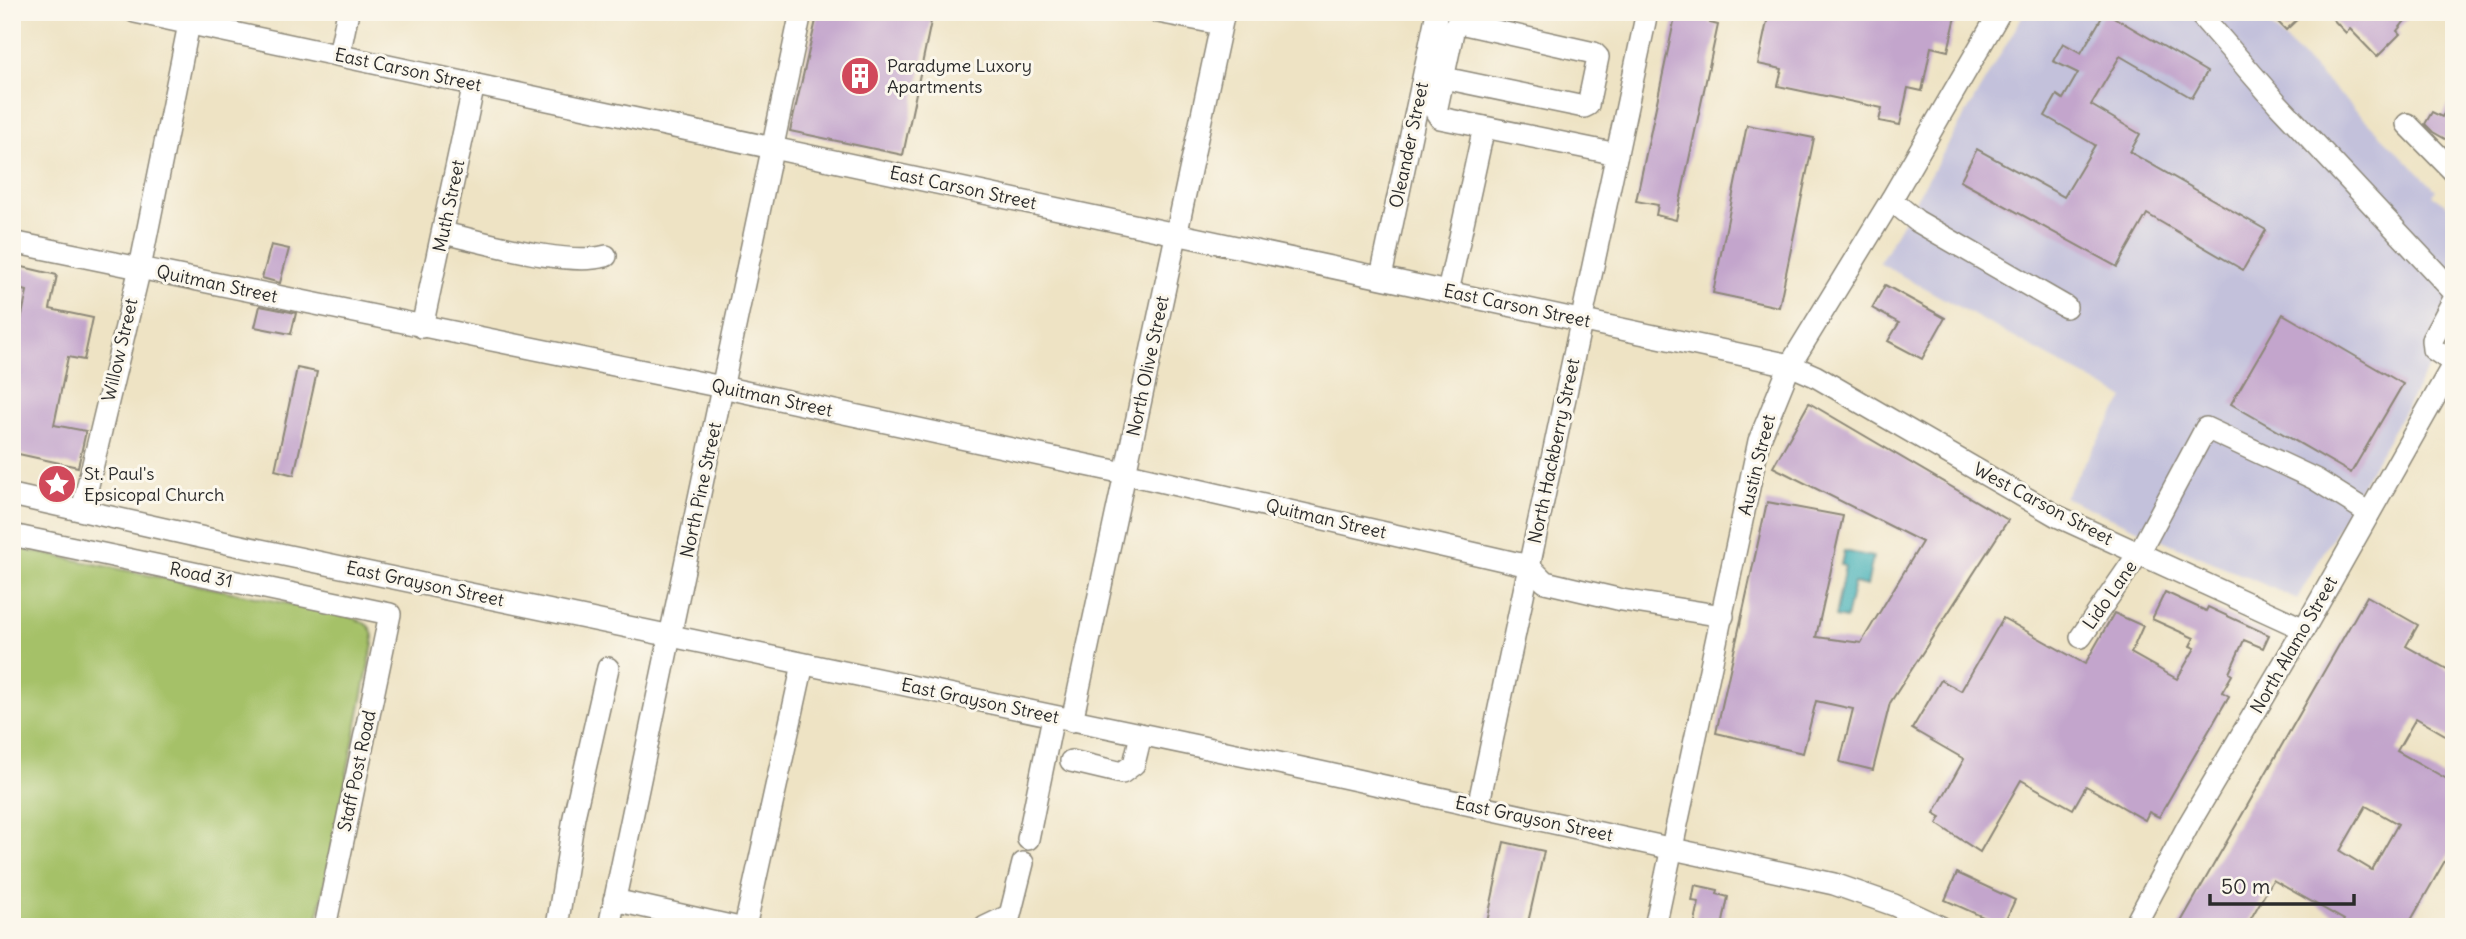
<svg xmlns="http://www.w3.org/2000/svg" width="2466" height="939" viewBox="0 0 2466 939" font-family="Delius,sans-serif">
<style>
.industrial{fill:#c3c1db}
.green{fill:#a5c167;stroke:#687649;stroke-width:2}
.water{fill:#3daeb5;stroke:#346c70;stroke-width:2}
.building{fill:#c3a5cc;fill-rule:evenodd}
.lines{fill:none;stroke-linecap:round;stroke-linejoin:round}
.minor-casing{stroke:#8c8778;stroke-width:24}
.minor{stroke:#fff;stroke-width:21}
.labels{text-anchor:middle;stroke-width:6;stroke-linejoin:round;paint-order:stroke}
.poi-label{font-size:18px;fill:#2b2b2b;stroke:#fbf7ec;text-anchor:start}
.street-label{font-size:18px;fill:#2b2b2b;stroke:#fbf7ec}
</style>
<rect width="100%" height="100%" fill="#fbf7ec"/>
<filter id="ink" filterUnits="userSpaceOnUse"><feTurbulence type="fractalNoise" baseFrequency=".0143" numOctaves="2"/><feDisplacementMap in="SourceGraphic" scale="14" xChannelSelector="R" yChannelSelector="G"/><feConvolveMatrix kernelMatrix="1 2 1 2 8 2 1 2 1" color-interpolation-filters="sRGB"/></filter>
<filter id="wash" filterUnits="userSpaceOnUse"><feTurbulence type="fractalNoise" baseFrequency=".00686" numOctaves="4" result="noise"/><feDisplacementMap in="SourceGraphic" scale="28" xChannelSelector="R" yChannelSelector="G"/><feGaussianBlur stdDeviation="1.57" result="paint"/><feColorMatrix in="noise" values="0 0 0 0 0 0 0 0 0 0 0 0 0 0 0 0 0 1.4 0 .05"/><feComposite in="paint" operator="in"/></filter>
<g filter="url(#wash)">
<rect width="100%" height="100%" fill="#eee3c4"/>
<path class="industrial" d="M 2025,12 L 2257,12 L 2436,190 L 2432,195 L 2454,210 L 2454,323 L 2297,599 L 2064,497 L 2124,398 L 1879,263 Z"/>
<path class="green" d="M 12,547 L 348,616 C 364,622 375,625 373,644 L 316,927 L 12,927 Z"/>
<path class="water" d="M 1844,551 L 1873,557 L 1867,586 L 1854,583 L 1846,619 L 1835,617 L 1845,566 L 1841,565 Z"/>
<g id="blocks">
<g class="building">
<path d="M 818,12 L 933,12 L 903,155 L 790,131 Z"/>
<path d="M 1676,12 L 1712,12 L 1710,23 L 1718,25 L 1676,220 L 1656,215 L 1658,205 L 1636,201 Z"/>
<path d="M 1769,12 L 1957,12 L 1948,51 L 1931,47 L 1922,91 L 1908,88 L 1900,125 L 1879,121 L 1882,108 L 1778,86 L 1782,69 L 1758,64 Z"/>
<path d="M 2105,12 L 2207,72 L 2192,98 L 2120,56 L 2091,105 L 2140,134 L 2130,152 L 2266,230 L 2243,270 L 2147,214 L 2117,267 L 1960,181 L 1977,149 L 2064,197 L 2095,145 L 2045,116 L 2057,95 L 2063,99 L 2078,73 L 2053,61 L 2063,43 L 2081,53 Z"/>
<path d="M 2268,12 L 2305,12 L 2286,30 Z"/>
<path d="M 2326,12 L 2412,12 L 2397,31 L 2400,34 L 2377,57 L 2350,29 L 2346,33 Z"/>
<path d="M 2454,96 L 2454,144 L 2433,132 L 2425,124 L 2432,112 L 2442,117 Z"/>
<path d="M 1747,125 L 1814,138 L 1779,307 L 1713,293 Z"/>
<path d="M 271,245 L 289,249 L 280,283 L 262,278 Z"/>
<path d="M 14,265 L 57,275 L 50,309 L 93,318 L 84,360 L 68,357 L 54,425 L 86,431 L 78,467 L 14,453 L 15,449 L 12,448 L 12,318 L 21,320 L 27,291 L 12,287 Z"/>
<path d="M 1885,285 L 1945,318 L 1922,359 L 1888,341 L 1899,323 L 1872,308 Z"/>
<path d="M 260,306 L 296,313 L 291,334 L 255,327 Z"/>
<path d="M 2283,314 L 2403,384 L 2351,473 L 2231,404 Z"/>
<path d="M 297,368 L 317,372 L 294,475 L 275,470 Z"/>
<path d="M 1809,403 L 2008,520 L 1890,703 L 1873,770 L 1840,762 L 1853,709 L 1816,701 L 1803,753 L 1716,733 L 1767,502 L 1843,516 L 1816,637 L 1861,643 L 1922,542 L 1773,467 Z"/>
<path d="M 2165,592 L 2206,611 L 2208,607 L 2269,635 L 2263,648 L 2244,640 L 2229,673 L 2232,675 L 2222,692 L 2229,696 L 2159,817 L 2149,812 L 2145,820 L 2086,786 L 2073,809 L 2021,780 L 1980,852 L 1937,824 L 1941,817 L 1934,813 L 1964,759 L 1912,729 L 1941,680 L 1961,691 L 2003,618 L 2085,664 L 2114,613 L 2143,626 L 2131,653 L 2177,679 L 2195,648 L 2190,646 L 2194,638 L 2152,619 Z"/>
<path d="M 2367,596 L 2418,625 L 2406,646 L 2454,673 L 2454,740 L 2416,718 L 2397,751 L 2454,783 L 2454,845 L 2407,927 L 2340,927 L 2344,920 L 2273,880 L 2246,927 L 2178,927 ZM 2366,806 L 2398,824 L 2372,870 L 2340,851 Z"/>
<path d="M 1504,842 L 1544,851 L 1527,927 L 1486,927 Z"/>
<path d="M 1957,873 L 2015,900 L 2003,926 L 1945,900 Z"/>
<path d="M 1695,885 L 1718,890 L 1717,894 L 1728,897 L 1722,927 L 1694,927 L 1699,902 L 1692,901 Z"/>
</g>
</g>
</g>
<g filter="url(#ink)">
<use href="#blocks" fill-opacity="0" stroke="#8c8778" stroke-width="2"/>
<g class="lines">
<defs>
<g id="minor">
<path d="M 135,12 L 1790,365 L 1815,376 L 2057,516 L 2304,629"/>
<path d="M 1158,12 L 1221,24"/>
<path d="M 2198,12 L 2278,104 L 2454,292"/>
<path d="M 339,55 L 348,12"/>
<path d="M 1444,78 L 1584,107 L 1588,105 L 1598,57 L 1594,53 L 1460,23 L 1454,27 L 1436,112 L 1440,118 L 1617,154"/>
<path d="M 2407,124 L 2454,172"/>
<path d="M 1891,200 L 1917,221 L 2066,307"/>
<path d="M 443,233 C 485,242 566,267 606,256"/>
<path d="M 12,242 L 722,387 L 1124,473 L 1529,566 L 1545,582 L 1622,600 L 1723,616"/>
<path d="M 1381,277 L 1437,12"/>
<path d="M 1448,292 L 1484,127"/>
<path d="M 422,327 L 474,84"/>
<path d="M 2454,363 L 2433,349 L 2432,340 L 2454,299"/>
<path d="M 12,495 L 236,545 L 1274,762 L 1834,884 L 1894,905 L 1941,927"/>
<path d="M 82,510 L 140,268 L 189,24"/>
<path d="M 12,535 L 390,614 L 325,927"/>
<path d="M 2081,637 L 2139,553 L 2206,428 L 2315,479 L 2369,513"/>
<path d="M 1072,721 L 1224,12"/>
<path d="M 1071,761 L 1122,773 L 1134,764 L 1141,735"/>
<path d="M 1478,807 L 1647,12"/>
<path d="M 1028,839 L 1053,717"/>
<path d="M 614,900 L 735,927"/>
<path d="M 557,927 L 574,817 L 608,668"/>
<path d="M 609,927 L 801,12"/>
<path d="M 745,927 L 803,664"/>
<path d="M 985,927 L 1010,915 L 1023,863"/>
<path d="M 1655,927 L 1759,441 L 1790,365 L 1891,200 L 2000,12"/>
<path d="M 2134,927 L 2189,824 L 2304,629 L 2454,363"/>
</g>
</defs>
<use href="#minor" class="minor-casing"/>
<use href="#minor" class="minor"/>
</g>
</g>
<defs>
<symbol id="building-disc" viewBox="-11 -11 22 22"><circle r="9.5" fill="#d1495b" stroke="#fbf7ec"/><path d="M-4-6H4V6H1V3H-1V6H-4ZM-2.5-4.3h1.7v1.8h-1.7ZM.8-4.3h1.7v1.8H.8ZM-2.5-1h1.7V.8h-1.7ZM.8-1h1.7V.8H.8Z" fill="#fff"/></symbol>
<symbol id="sight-disc" viewBox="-11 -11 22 22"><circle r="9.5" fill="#d1495b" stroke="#fbf7ec"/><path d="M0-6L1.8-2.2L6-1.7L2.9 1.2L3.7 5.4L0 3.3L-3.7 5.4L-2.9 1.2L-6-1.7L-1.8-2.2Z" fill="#fff"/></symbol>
</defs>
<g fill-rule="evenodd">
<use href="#building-disc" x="838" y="54" width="44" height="44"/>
<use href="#sight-disc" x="35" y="462" width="44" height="44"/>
</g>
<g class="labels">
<g class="poi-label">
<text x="887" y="72">Paradyme Luxory<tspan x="887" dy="21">Apartments</tspan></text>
<text x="84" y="480">St. Paul's<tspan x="84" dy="21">Epsicopal Church</tspan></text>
</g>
<g class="street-label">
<text transform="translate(408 70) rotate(12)" y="6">East Carson Street</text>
<text transform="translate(1409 145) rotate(-78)" y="6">Oleander Street</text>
<text transform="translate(963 188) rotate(12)" y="6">East Carson Street</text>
<text transform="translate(449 206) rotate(-78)" y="6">Muth Street</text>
<text transform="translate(217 284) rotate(12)" y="6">Quitman Street</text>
<text transform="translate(1517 306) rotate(12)" y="6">East Carson Street</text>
<text transform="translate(120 350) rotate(-77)" y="6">Willow Street</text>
<text transform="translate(1148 366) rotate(-78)" y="6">North Olive Street</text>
<text transform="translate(772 398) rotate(12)" y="6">Quitman Street</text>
<text transform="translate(1554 451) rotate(-78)" y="6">North Hackberry Street</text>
<text transform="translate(1757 465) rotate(-76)" y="6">Austin Street</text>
<text transform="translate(701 490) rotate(-78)" y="6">North Pine Street</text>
<text transform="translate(2043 504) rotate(28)" y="6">West Carson Street</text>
<text transform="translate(1326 519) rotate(13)" y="6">Quitman Street</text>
<text transform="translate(201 575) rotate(12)" y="6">Road 31</text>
<text transform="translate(425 584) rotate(12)" y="6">East Grayson Street</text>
<text transform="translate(2110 595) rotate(-55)" y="6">Lido Lane</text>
<text transform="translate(2294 645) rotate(-60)" y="6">North Alamo Street</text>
<text transform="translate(980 701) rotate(12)" y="6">East Grayson Street</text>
<text transform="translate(357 771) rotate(-78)" y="6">Staff Post Road</text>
<text transform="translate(1534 819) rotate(12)" y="6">East Grayson Street</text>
</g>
</g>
<rect width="2466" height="939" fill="none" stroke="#fbf7ec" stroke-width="42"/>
<path d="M2210 894v10h144v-10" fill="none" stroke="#2b2b2b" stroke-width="3.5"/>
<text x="2221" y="894" font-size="21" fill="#2b2b2b" stroke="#fbf7ec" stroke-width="5" paint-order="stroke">50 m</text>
</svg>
